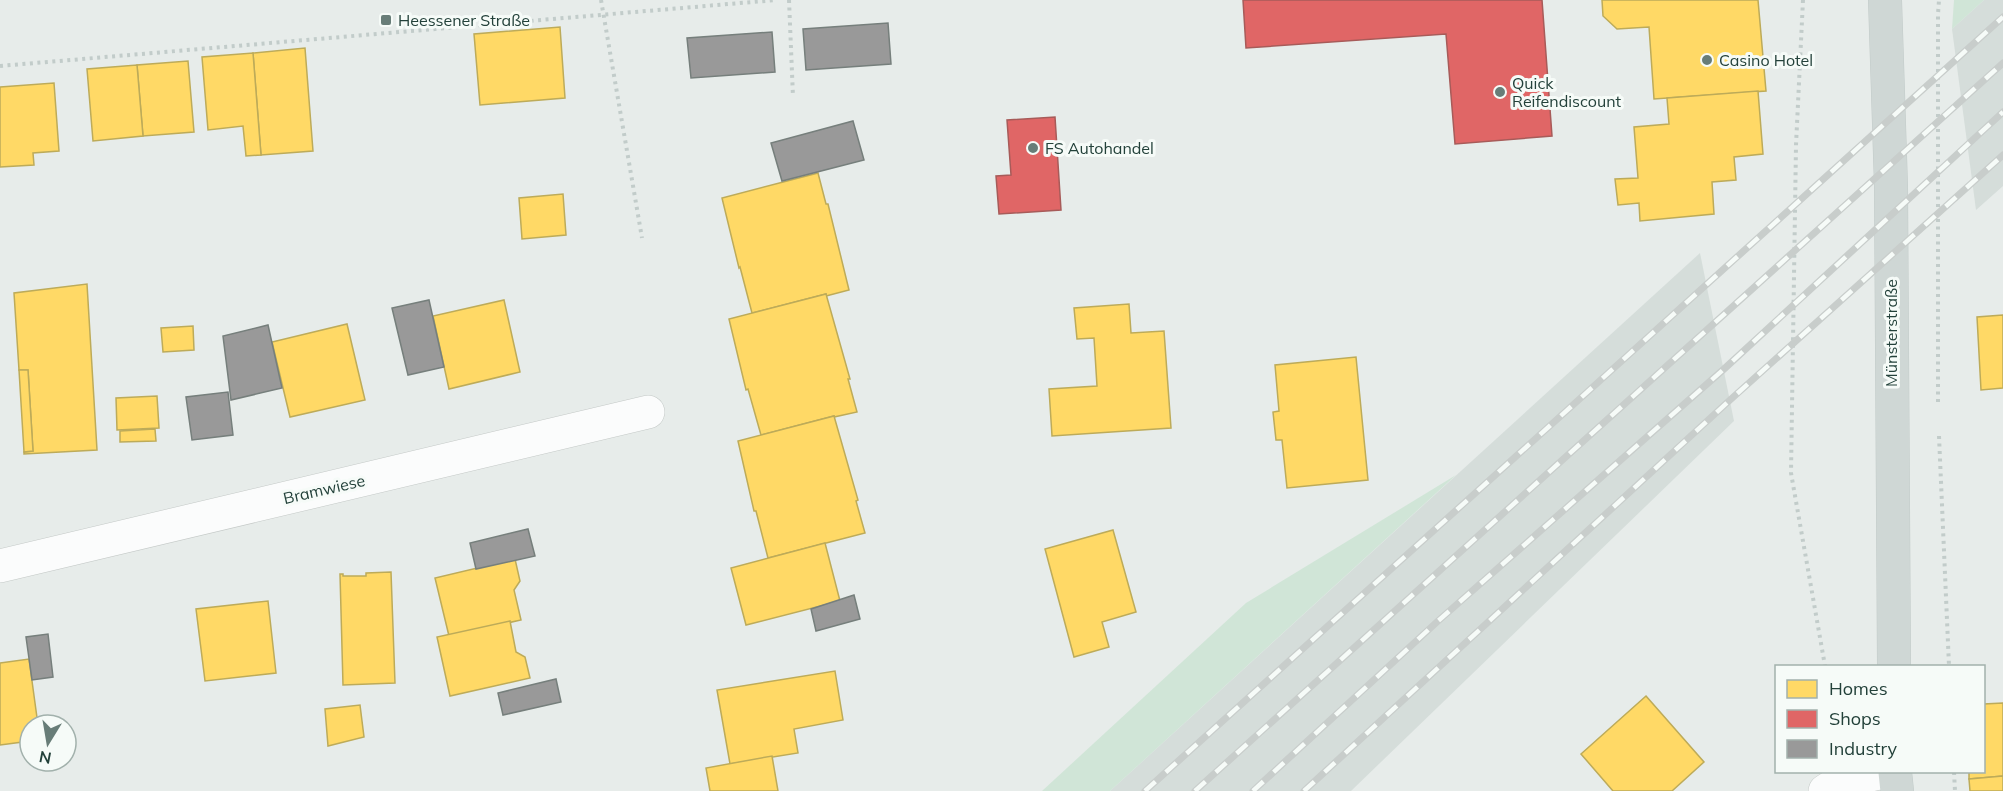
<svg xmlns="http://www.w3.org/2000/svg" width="2003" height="791" viewBox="0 0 2003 791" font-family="Mulish,sans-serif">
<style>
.built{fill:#d5ddda}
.green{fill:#d0e5d7}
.homes{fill:#ffd966;stroke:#bdab59;stroke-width:1.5}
.shops{fill:#e06666;stroke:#a75b59;stroke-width:1.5}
.industry{fill:#999;stroke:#767f7c;stroke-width:1.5}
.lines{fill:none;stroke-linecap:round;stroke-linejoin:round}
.minor-casing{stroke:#c4c9c7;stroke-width:34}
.major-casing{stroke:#c2cbc9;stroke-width:34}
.path{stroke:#c2ccca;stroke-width:4;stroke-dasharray:3 4.5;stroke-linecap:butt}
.minor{stroke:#fbfcfc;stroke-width:33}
.major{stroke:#cfd7d5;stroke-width:33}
.rail-casing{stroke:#c8cdcb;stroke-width:7}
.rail{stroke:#f6fbf8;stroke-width:4.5;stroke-dasharray:14;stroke-linecap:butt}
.poi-dot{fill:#687d78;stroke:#f6fbf8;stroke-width:2}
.labels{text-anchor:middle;stroke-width:6;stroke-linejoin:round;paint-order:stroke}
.poi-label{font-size:16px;fill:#23413a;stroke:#f6fbf8;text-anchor:start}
.street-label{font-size:16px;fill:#23413a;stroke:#f6fbf8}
</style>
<rect width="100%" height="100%" fill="#e7ecea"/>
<g class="built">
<path d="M 1984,0 L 2003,0 L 2003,186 L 1976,210 L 1952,29 Z"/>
<path d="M 1700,253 L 1734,421 L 1351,791 L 1110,791 Z"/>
</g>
<g class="green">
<path d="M 1954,0 L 1984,0 L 1952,29 Z"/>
<path d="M 1456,475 L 1110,791 L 1042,791 L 1246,603 Z"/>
</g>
<g class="homes">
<path d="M 1602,0 L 1758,0 L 1766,91 L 1654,99 L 1649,27 L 1617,29 L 1603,16 Z"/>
<path d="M 560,27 L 565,98 L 480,105 L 474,34 Z"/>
<path d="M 305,48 L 313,151 L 261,155 L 253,53 Z"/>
<path d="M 253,53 L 261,155 L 246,156 L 243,126 L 208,130 L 202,57 Z"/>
<path d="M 188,61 L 194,132 L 143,136 L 137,65 Z"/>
<path d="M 137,65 L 143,136 L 93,141 L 87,69 Z"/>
<path d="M 54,83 L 59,151 L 33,153 L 34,165 L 0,167 L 0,87 Z"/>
<path d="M 1758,91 L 1763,154 L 1734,157 L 1736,180 L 1712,182 L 1714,214 L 1640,221 L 1639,203 L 1618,205 L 1615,179 L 1638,178 L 1634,127 L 1669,124 L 1667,98 Z"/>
<path d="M 818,173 L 826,204 L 828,204 L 849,290 L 826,296 L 826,294 L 752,313 L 740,267 L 739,268 L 722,198 Z"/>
<path d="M 563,194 L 566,235 L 522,239 L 519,198 Z"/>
<path d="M 87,284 L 97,450 L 24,454 L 24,452 L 33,451 L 28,370 L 19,370 L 14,293 Z"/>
<path d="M 826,294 L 850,379 L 848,379 L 857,412 L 834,417 L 834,416 L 761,435 L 748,389 L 746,390 L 729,319 Z"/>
<path d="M 504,300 L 520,372 L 449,389 L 433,316 Z"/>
<path d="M 1129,304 L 1131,333 L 1164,331 L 1171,428 L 1052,436 L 1049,389 L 1097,386 L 1094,338 L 1077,339 L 1074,308 Z"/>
<path d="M 2003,315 L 2003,388 L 1981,390 L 1977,317 Z"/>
<path d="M 347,324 L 365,400 L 290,417 L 272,342 Z"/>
<path d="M 193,326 L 194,350 L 163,352 L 161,328 Z"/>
<path d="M 1356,357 L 1368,480 L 1287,488 L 1282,440 L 1276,440 L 1273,412 L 1279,411 L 1275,365 Z"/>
<path d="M 19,370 L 28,370 L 33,451 L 24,452 Z"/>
<path d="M 157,396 L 159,428 L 117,430 L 116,398 Z"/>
<path d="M 834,416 L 858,500 L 856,501 L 865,533 L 768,558 L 756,511 L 754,511 L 738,441 Z"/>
<path d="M 155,429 L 156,441 L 120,442 L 120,431 Z"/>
<path d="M 1113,530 L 1136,612 L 1102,622 L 1109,647 L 1074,657 L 1045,549 Z"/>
<path d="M 825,543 L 840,601 L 746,625 L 731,568 Z"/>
<path d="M 515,559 L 520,581 L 514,590 L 521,620 L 449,636 L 435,578 Z"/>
<path d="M 391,572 L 395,683 L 343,685 L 340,574 L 343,574 L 343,576 L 366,576 L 366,573 Z"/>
<path d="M 268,601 L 276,673 L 205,681 L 196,609 Z"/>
<path d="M 510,621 L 516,652 L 525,657 L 530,678 L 450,696 L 437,637 Z"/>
<path d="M 29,659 L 38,725 L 30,725 L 30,741 L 0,745 L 0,663 Z"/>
<path d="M 835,671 L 843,720 L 794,729 L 798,753 L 730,764 L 717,690 Z"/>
<path d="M 1646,696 L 1704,762 L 1672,791 L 1613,791 L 1581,754 Z"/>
<path d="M 2003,703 L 2003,776 L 1969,779 L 1969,772 L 1984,772 L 1984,704 Z"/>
<path d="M 360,705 L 364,737 L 328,746 L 325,709 Z"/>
<path d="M 772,756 L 778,791 L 710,791 L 706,768 Z"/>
<path d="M 2003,776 L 2003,791 L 1970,791 L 1969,779 Z"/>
</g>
<g class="shops">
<path d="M 1243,0 L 1542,0 L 1552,136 L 1455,144 L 1446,34 L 1246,48 Z"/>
<path d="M 1055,117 L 1061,210 L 999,214 L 996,176 L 1011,175 L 1007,120 Z"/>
</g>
<g class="industry">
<path d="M 888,23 L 891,64 L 806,70 L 803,29 Z"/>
<path d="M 772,32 L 775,72 L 691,78 L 687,38 Z"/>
<path d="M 853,121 L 864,160 L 782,181 L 771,143 Z"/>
<path d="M 429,300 L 444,367 L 408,375 L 392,308 Z"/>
<path d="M 268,325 L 282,388 L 231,400 L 223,336 Z"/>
<path d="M 228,392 L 233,435 L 192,440 L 186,397 Z"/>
<path d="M 528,529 L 535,556 L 476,569 L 470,543 Z"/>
<path d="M 854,595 L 860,619 L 816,631 L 811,609 Z"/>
<path d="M 48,634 L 53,677 L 32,680 L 26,637 Z"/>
<path d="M 556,679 L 561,702 L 503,715 L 498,693 Z"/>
</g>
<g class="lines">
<defs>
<g id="minor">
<path d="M 0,566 L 648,412"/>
<path d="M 1825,791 L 1839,782 L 1884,772"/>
</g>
<g id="major">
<path d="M 1885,0 L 1891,186 L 1894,666"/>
<path d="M 1895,772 L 1897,791"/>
</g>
</defs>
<use href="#minor" class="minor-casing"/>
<use href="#major" class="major-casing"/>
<g class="path">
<path d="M 601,0 L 642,238"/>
<path d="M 789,0 L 793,97"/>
<path d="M 1803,0 L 1796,145 L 1791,473 L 1825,666"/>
<path d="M 0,66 L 776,0"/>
<path d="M 1938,402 L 1938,14 L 1939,0"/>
<path d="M 1939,436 L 1949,666"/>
<path d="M 1954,772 L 1955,791"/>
</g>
<use href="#minor" class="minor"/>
<use href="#major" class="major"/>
<defs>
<g id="rail">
<path d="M 1145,791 L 2003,17"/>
<path d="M 1195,791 L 2003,63"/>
<path d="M 1253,791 L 1438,621 L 1724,369 L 2003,112"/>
<path d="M 1304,791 L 1730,400 L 2003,155"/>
</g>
</defs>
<use href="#rail" class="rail-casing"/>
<use href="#rail" class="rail"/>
</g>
<g class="poi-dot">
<rect x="380" y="14" width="12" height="12" rx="3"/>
<circle cx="1707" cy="60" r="6"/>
<circle cx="1500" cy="92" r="6"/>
<circle cx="1033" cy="148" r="6"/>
</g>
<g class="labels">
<g class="poi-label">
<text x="398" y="26">Heessener Straße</text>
<text x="1719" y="66">Casino Hotel</text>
<text x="1512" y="89">Quick<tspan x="1512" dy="18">Reifendiscount</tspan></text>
<text x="1045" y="154">FS Autohandel</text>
</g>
<g class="street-label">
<text transform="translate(1891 333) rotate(-90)" y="6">Münsterstraße</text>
<text transform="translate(324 489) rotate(-13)" y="6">Bramwiese</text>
</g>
</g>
<rect x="1775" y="665" width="210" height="108" fill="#f6fbf8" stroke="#a2b1ac" stroke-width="1.5"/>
<rect x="1787" y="680" width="30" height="18" fill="#ffd966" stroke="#a2b1ac" stroke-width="1.5"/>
<text x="1829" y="695" font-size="18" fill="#23413a">Homes</text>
<rect x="1787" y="710" width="30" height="18" fill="#e06666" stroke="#a2b1ac" stroke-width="1.5"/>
<text x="1829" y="725" font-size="18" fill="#23413a">Shops</text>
<rect x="1787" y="740" width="30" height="18" fill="#999999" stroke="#a2b1ac" stroke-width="1.5"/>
<text x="1829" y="755" font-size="18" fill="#23413a">Industry</text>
<g transform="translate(48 743) rotate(191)"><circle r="28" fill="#f6fbf8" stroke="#a2b1ac" stroke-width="1.5"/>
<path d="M0-4.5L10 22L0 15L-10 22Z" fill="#687d78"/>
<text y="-9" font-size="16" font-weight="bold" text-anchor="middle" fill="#23413a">N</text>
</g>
</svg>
